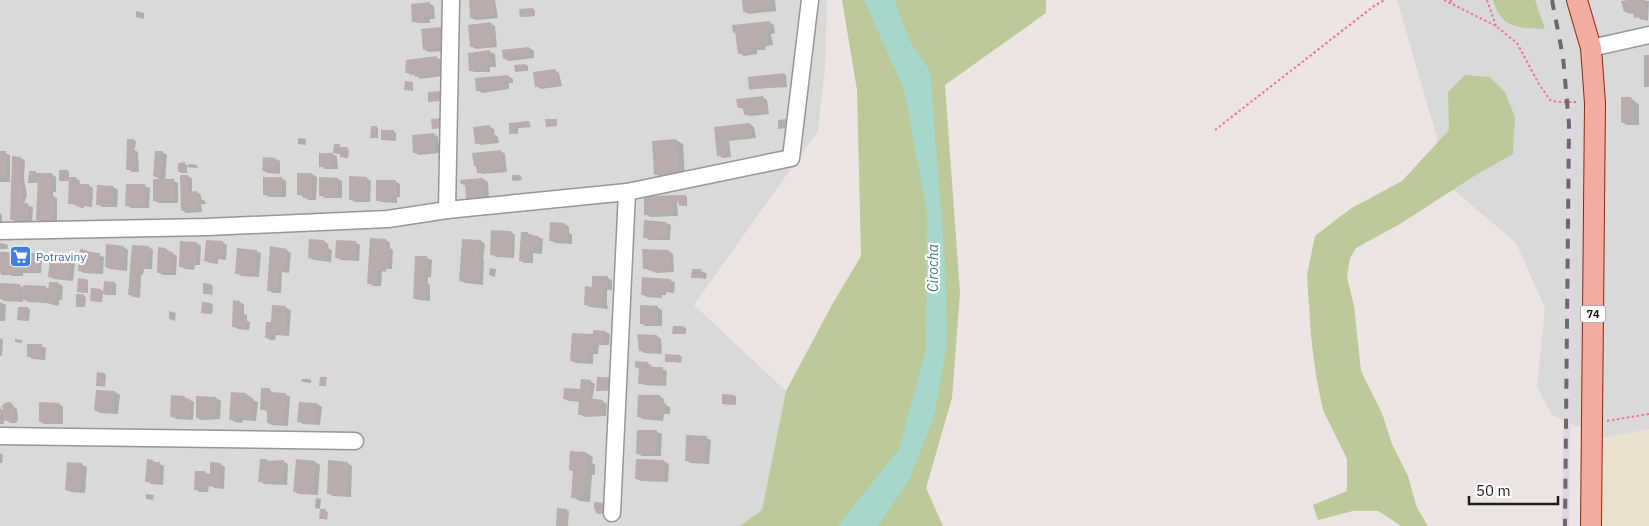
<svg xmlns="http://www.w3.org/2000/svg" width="1649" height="526" viewBox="0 0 1649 526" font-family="'IBM Plex Sans',sans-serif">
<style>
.residential{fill:#dad9da}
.industrial{fill:#e2d5e6}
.farmland{fill:#ebe1cf}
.forest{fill:#bcca9a}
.water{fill:#a6d8ce}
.shadow{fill:#0003}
.building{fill:#b9acac}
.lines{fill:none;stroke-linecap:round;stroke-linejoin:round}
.minor-casing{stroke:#969696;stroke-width:19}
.major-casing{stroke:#8b290a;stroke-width:22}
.path{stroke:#f0719a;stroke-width:2;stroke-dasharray:2.5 2.5;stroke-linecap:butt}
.minor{stroke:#fff;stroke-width:16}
.major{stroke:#f5aca0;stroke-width:20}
.rail{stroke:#6a6a6a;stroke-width:4;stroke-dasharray:10 10;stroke-linecap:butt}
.labels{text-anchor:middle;stroke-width:4.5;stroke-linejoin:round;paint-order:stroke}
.shield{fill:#fff;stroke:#606060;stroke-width:1}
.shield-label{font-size:11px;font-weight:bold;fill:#1c1c1c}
.shop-label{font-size:12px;fill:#366cbe;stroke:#fff;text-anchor:start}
.water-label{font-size:14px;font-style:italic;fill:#407c80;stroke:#fff}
</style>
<rect width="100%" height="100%" fill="#ede5e3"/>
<g class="residential">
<path d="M 0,0 L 827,0 L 825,68 L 818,131 L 694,305 L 786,391 L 762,511 L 740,526 L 0,526 Z"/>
<path d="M 1397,0 L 1649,0 L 1649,429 L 1603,438 L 1552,415 L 1537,387 L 1545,308 L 1516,243 L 1434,173 L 1437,138 Z"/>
</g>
<path class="industrial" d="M 1565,105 L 1573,105 L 1573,120 L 1569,526 L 1562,526 L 1567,168 Z"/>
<path class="farmland" d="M 1649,429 L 1649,526 L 1602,526 L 1603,438 Z"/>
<g class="forest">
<path d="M 842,0 L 1046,0 L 1046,13 L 945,85 L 960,293 L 952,398 L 926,488 L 943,526 L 740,526 L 762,510 L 786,391 L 833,303 L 861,256 L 857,90 Z"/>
<path d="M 1493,0 L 1535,0 L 1545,29 C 1519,28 1501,29 1493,0 Z"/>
<path d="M 1465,75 L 1490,77 L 1505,92 L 1515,117 L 1513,154 L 1479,173 L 1400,224 L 1356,248 L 1350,258 L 1347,277 L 1354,306 L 1361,371 L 1382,413 L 1392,444 L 1408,476 L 1417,508 L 1428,526 L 1401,526 L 1378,511 L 1353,511 L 1318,520 L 1313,505 L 1347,491 L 1347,459 L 1323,410 L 1316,376 L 1311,336 L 1307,275 L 1315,236 L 1350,209 L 1402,181 L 1449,130 L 1448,92 Z"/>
</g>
<path class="water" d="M 864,0 L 894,0 L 910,41 L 930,71 L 945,264 L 947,344 L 934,417 L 908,482 L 878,526 L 838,526 L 899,449 L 926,349 L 927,212 L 904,90 Z"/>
<g class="shadow">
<path d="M 471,0 L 495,0 L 498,18 L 476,20 L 471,18 Z"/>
<path d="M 743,0 L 775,0 L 776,11 L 749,14 L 744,12 Z"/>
<path d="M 1634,0 L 1649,1 L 1648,21 L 1636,17 L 1634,13 L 1629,14 L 1625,11 Z"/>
<path d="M 430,4 L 434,6 L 435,19 L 430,19 L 430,23 L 418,23 L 413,21 Z"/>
<path d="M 533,9 L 535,10 L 535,16 L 521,17 Z"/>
<path d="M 136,11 L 144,13 L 144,19 L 136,17 Z"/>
<path d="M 769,22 L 774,25 L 775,33 L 771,34 L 773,45 L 766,46 L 765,50 L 757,50 L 757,54 L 744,56 L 739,53 L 737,34 L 734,32 Z"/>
<path d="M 491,24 L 495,26 L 497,47 L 476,49 L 471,46 Z"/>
<path d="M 442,28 L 447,31 L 446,51 L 429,52 L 425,50 Z"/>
<path d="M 529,48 L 534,51 L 534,58 L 509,61 L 505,59 Z"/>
<path d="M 490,52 L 495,54 L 496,67 L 490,67 L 490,72 L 474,72 L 470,70 Z"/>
<path d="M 437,58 L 442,60 L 443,76 L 420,79 L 416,74 L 411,75 L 406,72 L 407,61 Z"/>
<path d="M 526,65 L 528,66 L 528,71 L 516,71 Z"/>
<path d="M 555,70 L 559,73 L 562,86 L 541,89 L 536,86 Z"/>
<path d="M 784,74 L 786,75 L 787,87 L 750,89 Z"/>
<path d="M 508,76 L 513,79 L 513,83 L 509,83 L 509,89 L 482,93 L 477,90 Z"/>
<path d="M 763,97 L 767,100 L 769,114 L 750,116 L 745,114 L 745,110 L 739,107 Z"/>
<path d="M 1631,98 L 1639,105 L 1639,125 L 1627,125 L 1623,123 Z"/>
<path d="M 529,122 L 531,127 L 518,128 L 518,134 L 510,133 L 510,124 Z"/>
<path d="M 750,124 L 754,127 L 756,138 L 729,141 L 731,157 L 723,158 L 718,155 L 715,128 Z"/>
<path d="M 377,127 L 378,128 L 378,138 L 373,138 L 371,137 Z"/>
<path d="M 490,127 L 494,129 L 495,135 L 498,137 L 499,143 L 481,145 L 477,143 Z"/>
<path d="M 394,132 L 396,133 L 396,141 L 383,140 Z"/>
<path d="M 434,134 L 438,137 L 440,153 L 419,155 L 415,153 Z"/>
<path d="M 298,138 L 306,139 L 306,145 L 298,144 Z"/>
<path d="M 128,140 L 136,141 L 135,148 L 132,148 L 138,152 L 139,172 L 132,172 L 128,169 Z"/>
<path d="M 676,140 L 683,144 L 685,177 L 663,179 L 656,174 Z"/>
<path d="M 335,145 L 349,150 L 348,158 L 343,157 L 341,154 L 334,153 Z"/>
<path d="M 0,151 L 10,155 L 10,182 L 0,182 Z"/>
<path d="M 501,151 L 505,154 L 507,172 L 483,174 L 478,172 L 478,167 L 475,165 Z"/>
<path d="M 162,152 L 167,155 L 165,181 L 173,181 L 178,183 L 178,203 L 159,203 L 154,200 L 163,181 L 154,176 Z"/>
<path d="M 333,154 L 337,157 L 338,169 L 325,169 L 321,166 Z"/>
<path d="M 20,158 L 25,160 L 24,179 L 27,195 L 24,204 L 33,207 L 32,222 L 16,222 L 12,219 Z"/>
<path d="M 276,159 L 280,161 L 280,174 L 268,173 L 264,171 Z"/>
<path d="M 185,164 L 189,166 L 189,164 L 197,165 L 198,168 L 187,167 L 187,173 L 182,173 L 180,172 Z"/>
<path d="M 67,171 L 69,172 L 69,178 L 76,178 L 80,181 L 80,185 L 88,185 L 93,188 L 92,207 L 84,206 L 84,208 L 82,208 L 70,203 L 71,181 L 61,180 Z"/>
<path d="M 36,172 L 38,174 L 51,174 L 56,177 L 56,192 L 53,192 L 53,196 L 57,198 L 57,222 L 42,222 L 38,220 L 39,183 L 30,182 Z"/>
<path d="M 299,174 L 312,174 L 317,177 L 316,200 L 309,200 L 298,194 Z"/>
<path d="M 512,175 L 519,175 L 521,176 L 522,180 L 514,181 L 512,180 Z"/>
<path d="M 188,176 L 192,179 L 192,193 L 197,192 L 201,195 L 201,199 L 205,201 L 206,204 L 201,204 L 202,212 L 186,213 L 182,210 Z"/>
<path d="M 281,178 L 286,181 L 286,197 L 269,197 L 264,194 Z"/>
<path d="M 366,178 L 371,181 L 370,202 L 355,202 L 350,199 Z"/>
<path d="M 338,179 L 342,181 L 342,198 L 325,198 L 320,195 Z"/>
<path d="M 483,179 L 488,182 L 489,198 L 472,201 L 467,198 L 466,186 L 462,184 L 462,181 Z"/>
<path d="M 396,182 L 400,184 L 400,197 L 397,197 L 397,203 L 382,202 L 377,200 Z"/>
<path d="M 145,186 L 150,188 L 149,208 L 131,208 L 127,205 Z"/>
<path d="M 98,187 L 113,187 L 118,190 L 117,207 L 102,207 L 98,204 Z"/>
<path d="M 685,196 L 687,197 L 687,206 L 682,206 L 680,203 L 677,203 L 678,216 L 650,217 L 645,214 Z"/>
<path d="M 0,213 L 2,215 L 2,225 L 0,225 Z"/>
<path d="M 666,223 L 671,225 L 670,240 L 649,240 L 645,237 Z"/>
<path d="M 565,224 L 569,227 L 569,233 L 572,235 L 572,244 L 555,243 L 551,240 Z"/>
<path d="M 511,232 L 515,235 L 514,258 L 496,257 L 491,254 Z"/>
<path d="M 527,233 L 543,239 L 542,254 L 533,253 L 533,263 L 524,263 L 520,260 Z"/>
<path d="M 386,240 L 390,243 L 390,248 L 393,250 L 392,269 L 386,269 L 386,272 L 382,271 L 381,286 L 373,286 L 369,283 Z"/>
<path d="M 463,240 L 481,241 L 485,244 L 483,259 L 484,260 L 483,285 L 465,283 L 460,281 Z"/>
<path d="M 324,241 L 328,244 L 329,249 L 332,250 L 331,262 L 314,260 L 309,258 Z"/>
<path d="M 222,242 L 227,245 L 226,260 L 218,259 L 218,264 L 210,263 L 206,261 Z"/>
<path d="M 355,242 L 360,245 L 359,261 L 341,260 L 336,257 Z"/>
<path d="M 0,243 L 8,245 L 7,249 L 0,249 Z"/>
<path d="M 197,243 L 201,246 L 200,265 L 195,265 L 194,270 L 185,269 L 180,266 Z"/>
<path d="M 133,246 L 149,247 L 153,250 L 152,269 L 144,269 L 143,275 L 141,275 L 140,298 L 133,297 L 129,294 Z"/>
<path d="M 124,247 L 128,250 L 127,271 L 110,269 L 106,267 Z"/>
<path d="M 166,249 L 177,256 L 176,275 L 163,275 L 158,272 Z"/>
<path d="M 286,250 L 291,253 L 289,273 L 282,272 L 281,293 L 273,293 L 268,290 Z"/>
<path d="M 87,251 L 104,257 L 103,274 L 84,273 L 79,270 Z"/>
<path d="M 256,251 L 261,253 L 259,277 L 241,276 L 237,273 Z"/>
<path d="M 668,251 L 673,254 L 674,272 L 657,273 L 644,268 Z"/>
<path d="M 0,253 L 37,254 L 42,257 L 41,273 L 23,273 L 23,276 L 12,276 L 9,274 L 9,275 L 1,275 Z"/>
<path d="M 416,257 L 427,258 L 432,260 L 431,277 L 428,277 L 428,284 L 430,285 L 430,301 L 418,300 L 414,298 Z"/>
<path d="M 51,259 L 70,260 L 75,263 L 73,281 L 54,279 L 50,277 Z"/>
<path d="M 490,268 L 496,269 L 495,277 L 489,275 Z"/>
<path d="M 701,271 L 707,274 L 706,279 L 693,277 Z"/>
<path d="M 608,278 L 612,280 L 612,290 L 607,290 L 607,305 L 608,309 L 590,307 L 585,304 L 593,288 Z"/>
<path d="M 87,280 L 88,281 L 88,293 L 78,291 Z"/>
<path d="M 670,280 L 675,283 L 674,293 L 666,292 L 666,295 L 662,295 L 662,298 L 647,297 L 642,294 Z"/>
<path d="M 50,283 L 58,283 L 63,286 L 62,300 L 59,300 L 59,306 L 53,305 L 48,303 L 28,302 L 23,299 L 23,302 L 4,301 L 0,298 L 0,284 L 19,285 L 24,288 L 45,287 L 49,289 Z"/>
<path d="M 114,283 L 116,284 L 116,295 L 106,295 L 103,293 L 102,302 L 91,301 L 101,290 L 104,292 Z"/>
<path d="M 211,285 L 213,286 L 212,295 L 204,293 Z"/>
<path d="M 78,295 L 86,297 L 85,307 L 79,307 Z"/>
<path d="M 0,302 L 6,305 L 5,321 L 0,321 Z"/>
<path d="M 240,302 L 244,305 L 244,314 L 247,315 L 247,321 L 250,322 L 249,330 L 238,329 L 233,326 Z"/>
<path d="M 211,304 L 213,305 L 212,314 L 203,313 Z"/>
<path d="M 273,307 L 286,308 L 291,310 L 289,336 L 276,335 L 275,340 L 270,340 L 266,337 L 272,323 Z"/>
<path d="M 28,308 L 30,310 L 29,321 L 18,319 Z"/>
<path d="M 658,308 L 662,310 L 662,326 L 645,326 L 641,323 Z"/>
<path d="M 169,311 L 176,313 L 175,321 L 169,319 Z"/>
<path d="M 684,327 L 686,328 L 686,334 L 674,333 Z"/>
<path d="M 605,332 L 610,334 L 609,345 L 599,345 L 598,354 L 593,354 L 593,364 L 576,363 L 572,361 L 594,335 Z"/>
<path d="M 657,336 L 661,339 L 662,354 L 644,353 L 640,350 Z"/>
<path d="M 0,338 L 3,340 L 2,356 L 0,356 Z"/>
<path d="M 15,339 L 22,340 L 22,343 L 15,342 Z"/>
<path d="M 41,346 L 46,348 L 45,360 L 33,359 L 28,356 Z"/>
<path d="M 680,356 L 682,357 L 681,363 L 666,361 Z"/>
<path d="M 648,363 L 652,366 L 652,368 L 662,369 L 667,371 L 666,386 L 644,385 L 640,383 L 640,369 L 636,367 Z"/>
<path d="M 104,374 L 106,375 L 105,387 L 99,386 L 97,385 Z"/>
<path d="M 302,379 L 309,379 L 311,380 L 311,383 L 303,382 L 301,381 Z"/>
<path d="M 590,381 L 595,384 L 592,400 L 602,401 L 607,404 L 606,416 L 584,417 L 580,414 L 580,402 L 569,401 L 565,399 L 581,390 Z"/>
<path d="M 269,389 L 274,394 L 285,394 L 290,397 L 288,426 L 272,425 L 268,423 L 268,412 L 261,409 Z"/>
<path d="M 97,391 L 115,392 L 120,395 L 118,414 L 100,413 L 95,410 Z"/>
<path d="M 246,394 L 251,397 L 250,399 L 258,402 L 256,421 L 243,420 L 242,423 L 235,422 L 230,419 Z"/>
<path d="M 659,396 L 664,399 L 664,404 L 670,407 L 670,414 L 664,414 L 663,421 L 643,419 L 638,416 Z"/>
<path d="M 735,396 L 736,397 L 736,405 L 725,404 Z"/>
<path d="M 184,397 L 194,402 L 193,420 L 176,419 L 171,416 Z"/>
<path d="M 198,398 L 216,398 L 221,401 L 220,419 L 201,420 L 197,418 Z"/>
<path d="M 300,403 L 317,404 L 322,407 L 320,425 L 303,424 L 299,421 Z"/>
<path d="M 10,404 L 17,409 L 18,419 L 16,423 L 11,423 L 6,420 L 4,415 L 4,424 L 0,424 L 0,406 L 1,410 L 4,412 Z"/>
<path d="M 59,404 L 63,407 L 63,424 L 44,424 L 40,421 Z"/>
<path d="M 638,431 L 657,432 L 662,434 L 661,456 L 642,456 L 637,453 Z"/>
<path d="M 706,438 L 711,440 L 709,464 L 691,463 L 686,460 Z"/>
<path d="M 0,453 L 3,455 L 2,463 L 0,463 Z"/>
<path d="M 586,453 L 593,457 L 592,463 L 595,465 L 595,475 L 592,475 L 590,502 L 580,501 L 572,497 L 574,472 L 570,470 Z"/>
<path d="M 267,460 L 270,462 L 284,462 L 288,464 L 287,485 L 264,484 L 260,481 Z"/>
<path d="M 297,460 L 315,462 L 320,465 L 318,495 L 299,494 L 295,492 Z"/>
<path d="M 153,461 L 164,466 L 163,485 L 151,484 L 147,481 Z"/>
<path d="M 637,461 L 664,461 L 669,464 L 668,482 L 641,481 L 637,479 Z"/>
<path d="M 347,463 L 352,466 L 351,497 L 333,496 L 328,493 Z"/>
<path d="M 68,464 L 82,465 L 87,467 L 85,493 L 71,492 L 66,490 Z"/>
<path d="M 220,464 L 225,467 L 224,489 L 215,488 L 209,485 L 208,492 L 200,492 L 195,489 L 205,472 L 211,476 Z"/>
<path d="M 146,494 L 154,495 L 153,500 L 146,499 Z"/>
<path d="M 316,498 L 321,499 L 320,509 L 315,508 Z"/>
<path d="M 558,509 L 569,511 L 568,526 L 558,526 Z"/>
<path d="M 321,510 L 328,512 L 327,520 L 321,518 Z"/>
</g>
<g class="building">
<path d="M 469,0 L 492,0 L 494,16 L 470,18 Z"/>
<path d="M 742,0 L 771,0 L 772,9 L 743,12 Z"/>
<path d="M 1628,0 L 1645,0 L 1648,15 L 1645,16 L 1644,19 L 1641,20 L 1639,17 L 1634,18 L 1633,10 L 1624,12 L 1621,1 Z"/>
<path d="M 430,2 L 431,17 L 426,17 L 426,21 L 412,22 L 411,4 Z"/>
<path d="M 533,8 L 534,16 L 520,17 L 519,9 Z"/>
<path d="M 770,21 L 771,31 L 767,31 L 768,43 L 761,44 L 761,48 L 753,48 L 753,52 L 738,54 L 735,32 L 733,33 L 732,25 Z"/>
<path d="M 491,22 L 493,45 L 470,47 L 468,25 Z"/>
<path d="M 442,27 L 443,36 L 441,36 L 442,48 L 423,50 L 421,29 Z"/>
<path d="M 529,47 L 530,56 L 503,59 L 502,50 Z"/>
<path d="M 490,50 L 492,65 L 485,65 L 486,70 L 469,71 L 468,53 Z"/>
<rect x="1644" y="55" width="5" height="32"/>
<path d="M 437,56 L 439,74 L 415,77 L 414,72 L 405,73 L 406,60 Z"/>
<path d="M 526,64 L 527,71 L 515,72 L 514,65 Z"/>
<path d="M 555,69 L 558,84 L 535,87 L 533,72 Z"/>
<path d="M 784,73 L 785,86 L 749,90 L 748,77 Z"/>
<path d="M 508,75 L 509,81 L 504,81 L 505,87 L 476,91 L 475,78 Z"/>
<path d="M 405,81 L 413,82 L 413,91 L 404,90 Z"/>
<path d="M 441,91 L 441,101 L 428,102 L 428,92 Z"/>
<path d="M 763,96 L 765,112 L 744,115 L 743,108 L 738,108 L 736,99 Z"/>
<path d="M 1621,97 L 1631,97 L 1631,101 L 1635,101 L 1634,123 L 1621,123 Z"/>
<path d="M 444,118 L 444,128 L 432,129 L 431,119 Z"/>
<path d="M 545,119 L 557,119 L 557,126 L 546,127 Z"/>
<path d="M 786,119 L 787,128 L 778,129 L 778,120 Z"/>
<path d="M 529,121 L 530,127 L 517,128 L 517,133 L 509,134 L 509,123 Z"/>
<path d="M 750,123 L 751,136 L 725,139 L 727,155 L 717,156 L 714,127 Z"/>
<path d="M 490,125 L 491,133 L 494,133 L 495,141 L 475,144 L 473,127 Z"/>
<path d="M 371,126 L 377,126 L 376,138 L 370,138 Z"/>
<rect x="381" y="130" width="13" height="10"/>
<path d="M 434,133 L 436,151 L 413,153 L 412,135 Z"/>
<path d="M 127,139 L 134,139 L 135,170 L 126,170 Z"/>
<path d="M 676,139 L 678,173 L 654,175 L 652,141 Z"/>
<path d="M 334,144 L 340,144 L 340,147 L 348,147 L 347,158 L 340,157 L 340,154 L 333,153 L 333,167 L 319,167 L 319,153 L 333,153 Z"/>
<path d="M 501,150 L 503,170 L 477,173 L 476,166 L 474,166 L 472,153 Z"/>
<path d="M 0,151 L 6,151 L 5,180 L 0,180 Z"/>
<path d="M 155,151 L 163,151 L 161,177 L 153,176 Z"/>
<path d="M 12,156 L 21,157 L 20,176 L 23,193 L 21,193 L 20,203 L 28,203 L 28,220 L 10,220 Z"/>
<path d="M 263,157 L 276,158 L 276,172 L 262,171 Z"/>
<path d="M 185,162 L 186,172 L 178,172 L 178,163 Z"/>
<rect x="59" y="170" width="9" height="11"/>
<path d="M 29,171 L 36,171 L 36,183 L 28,183 Z"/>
<path d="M 38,173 L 52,173 L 51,190 L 48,190 L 48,194 L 53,194 L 53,221 L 36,220 Z"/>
<path d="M 297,173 L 312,173 L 312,198 L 303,198 L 303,195 L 297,195 Z"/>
<path d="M 180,175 L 188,175 L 188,192 L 197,191 L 197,197 L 201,197 L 202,202 L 197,202 L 197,210 L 181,211 Z"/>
<path d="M 349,176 L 367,177 L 366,200 L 349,200 Z"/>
<path d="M 69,177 L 76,177 L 76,184 L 89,184 L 88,205 L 80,204 L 80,207 L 77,206 L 77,204 L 68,204 Z"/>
<rect x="263" y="177" width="19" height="18"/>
<path d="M 319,177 L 338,178 L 338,196 L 319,196 Z"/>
<path d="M 483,178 L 485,196 L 466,199 L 465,184 L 461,184 L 460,180 Z"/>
<rect x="153" y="179" width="21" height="22"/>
<path d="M 376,180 L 396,180 L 396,195 L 393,195 L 393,201 L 376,201 Z"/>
<path d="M 126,184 L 145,184 L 145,206 L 125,206 Z"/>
<path d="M 97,185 L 113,186 L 112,206 L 96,205 Z"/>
<path d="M 686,195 L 686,205 L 679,206 L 679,203 L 673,203 L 674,214 L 644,215 L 644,196 Z"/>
<path d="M 644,220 L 667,222 L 666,238 L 643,238 Z"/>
<path d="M 550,222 L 565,223 L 565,231 L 568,231 L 567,242 L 549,241 Z"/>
<path d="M 491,230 L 511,231 L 510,256 L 490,255 Z"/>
<path d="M 521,232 L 528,232 L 528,235 L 539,236 L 538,252 L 529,251 L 529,262 L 519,261 Z"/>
<path d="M 370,238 L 386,239 L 386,246 L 389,246 L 388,267 L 382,267 L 382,270 L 378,270 L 377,284 L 367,284 Z"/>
<path d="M 309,239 L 324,240 L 325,246 L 328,246 L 327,260 L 308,258 Z"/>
<path d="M 462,239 L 481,240 L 479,256 L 480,256 L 479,283 L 459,281 Z"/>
<path d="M 206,240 L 223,241 L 222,258 L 214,257 L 214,262 L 204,261 Z"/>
<path d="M 336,240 L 356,241 L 355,259 L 335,258 Z"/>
<path d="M 180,241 L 197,242 L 196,264 L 190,263 L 190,268 L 179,267 Z"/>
<path d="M 106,244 L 124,246 L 122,269 L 105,267 Z"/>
<path d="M 132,245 L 149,246 L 147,268 L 140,267 L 139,273 L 137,273 L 136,296 L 128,295 Z"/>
<path d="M 270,246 L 287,249 L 285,271 L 278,271 L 277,291 L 267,291 Z"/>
<path d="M 158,247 L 166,248 L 166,252 L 173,252 L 172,273 L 157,273 Z"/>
<path d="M 237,248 L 257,250 L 255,275 L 235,274 Z"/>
<path d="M 80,249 L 87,250 L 87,252 L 100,253 L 98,272 L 78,271 Z"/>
<path d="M 642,249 L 669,250 L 668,261 L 670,261 L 670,270 L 651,271 L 651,269 L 643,269 Z"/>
<path d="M 0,252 L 37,253 L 37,272 L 19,271 L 19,274 L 6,274 L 7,271 L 4,271 L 4,273 L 0,273 Z"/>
<path d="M 415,256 L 427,256 L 427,275 L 424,275 L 424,281 L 426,282 L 425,299 L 413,299 Z"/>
<path d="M 50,257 L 70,259 L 69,279 L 48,277 Z"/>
<path d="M 692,269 L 702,269 L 701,272 L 705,272 L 705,278 L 691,278 Z"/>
<path d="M 592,276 L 608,276 L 607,288 L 603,288 L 602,301 L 604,306 L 602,308 L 597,306 L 584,305 L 585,286 L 592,287 Z"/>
<path d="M 642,277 L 671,279 L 670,291 L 662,290 L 662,293 L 658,293 L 658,296 L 641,295 Z"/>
<path d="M 78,278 L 87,279 L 86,293 L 77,292 Z"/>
<path d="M 104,281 L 115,282 L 114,295 L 103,294 Z"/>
<path d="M 49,282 L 58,282 L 57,298 L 55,298 L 54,304 L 47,303 Z"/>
<path d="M 0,283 L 20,284 L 19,300 L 0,299 Z"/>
<path d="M 203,283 L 211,284 L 211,294 L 203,294 Z"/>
<path d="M 23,285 L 46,286 L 45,301 L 22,300 Z"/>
<path d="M 91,288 L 101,289 L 101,302 L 90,301 Z"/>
<rect x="76" y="294" width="8" height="13"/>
<path d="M 233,300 L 240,301 L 240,310 L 243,312 L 243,318 L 246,319 L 245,328 L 232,327 Z"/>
<path d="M 202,302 L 211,303 L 210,314 L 201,313 Z"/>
<path d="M 272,305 L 286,306 L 285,334 L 271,333 L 271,338 L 265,338 L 266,322 L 271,322 Z"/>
<path d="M 640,305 L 658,306 L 658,324 L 640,324 Z"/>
<path d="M 18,307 L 28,307 L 27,321 L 17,320 Z"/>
<path d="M 673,326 L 684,326 L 684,334 L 672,334 Z"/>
<path d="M 593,330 L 606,331 L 605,343 L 594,343 L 594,352 L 589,352 L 588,362 L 570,361 L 572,333 L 593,334 Z"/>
<path d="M 637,334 L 657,335 L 658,352 L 639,351 Z"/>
<path d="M 27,344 L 42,344 L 41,358 L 27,357 Z"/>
<path d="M 665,354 L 680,355 L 680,362 L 665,362 Z"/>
<path d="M 635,361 L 648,362 L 648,367 L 663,367 L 662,384 L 638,384 L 639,368 L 635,367 Z"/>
<path d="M 97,372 L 105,373 L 104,386 L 96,386 Z"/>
<path d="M 320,377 L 327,377 L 326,386 L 319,386 Z"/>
<path d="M 597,377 L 610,377 L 609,391 L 596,391 Z"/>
<path d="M 581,379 L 591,380 L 588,398 L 603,400 L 602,414 L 578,415 L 579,398 L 576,398 L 575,400 L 563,399 L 564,388 L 580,389 Z"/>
<path d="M 261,388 L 270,388 L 270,392 L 286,393 L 284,424 L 267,423 L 267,410 L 260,410 Z"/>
<path d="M 96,390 L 115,391 L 114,412 L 94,411 Z"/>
<path d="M 231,392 L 246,393 L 246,397 L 253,398 L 252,419 L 238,418 L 238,421 L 229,420 Z"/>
<path d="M 722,394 L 735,395 L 734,405 L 722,404 Z"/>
<path d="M 171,395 L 185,396 L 184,398 L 190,399 L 189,418 L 170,417 Z"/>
<path d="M 638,395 L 660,395 L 660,403 L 666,403 L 665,412 L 660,412 L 659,419 L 637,417 Z"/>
<path d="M 196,396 L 216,397 L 215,417 L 196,418 Z"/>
<path d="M 10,402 L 13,405 L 14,416 L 11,421 L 5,421 L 3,416 L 0,416 L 0,409 L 3,410 L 2,406 L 5,403 Z"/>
<path d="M 39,402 L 59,403 L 58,423 L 39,422 Z"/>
<path d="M 299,402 L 317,403 L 316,424 L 297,422 Z"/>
<path d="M 637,430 L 657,430 L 656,454 L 636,454 Z"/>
<path d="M 686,435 L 707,436 L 705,462 L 685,461 Z"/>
<path d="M 570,451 L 586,452 L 586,459 L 589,460 L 588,472 L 585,471 L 583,499 L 571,498 L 573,471 L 569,470 Z"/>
<path d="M 147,459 L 153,460 L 153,462 L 160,462 L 159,483 L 145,482 Z"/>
<path d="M 260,459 L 267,459 L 267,461 L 284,460 L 283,483 L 258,482 Z"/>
<path d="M 296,459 L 315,461 L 313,493 L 293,492 Z"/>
<path d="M 636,459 L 664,460 L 664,480 L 635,479 Z"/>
<path d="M 328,460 L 348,462 L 346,495 L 327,494 Z"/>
<path d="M 67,462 L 82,463 L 80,491 L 65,490 Z"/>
<path d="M 210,462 L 221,463 L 219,487 L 209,486 L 209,483 L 205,483 L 204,490 L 194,490 L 195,471 L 205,471 L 205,474 L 210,474 Z"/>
<path d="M 594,502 L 605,503 L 605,514 L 597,514 L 594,508 Z"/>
<path d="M 557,508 L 567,509 L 567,526 L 556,526 Z"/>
<path d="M 320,509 L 326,509 L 326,519 L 319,519 Z"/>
</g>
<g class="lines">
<defs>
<g id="minor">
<path d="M 1591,48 L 1649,35"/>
<path d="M 447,210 L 451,0"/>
<path d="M 0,231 L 207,227 L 388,219 L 447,210 L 627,192 L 791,158 L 810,0"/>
<path d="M 0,436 L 355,441"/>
<path d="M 612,513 L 627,192"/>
</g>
<path id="major" d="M 1577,0 L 1591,48 L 1595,103 L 1591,526"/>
</defs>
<use href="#minor" class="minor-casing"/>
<use href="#major" class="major-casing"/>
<g class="path">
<path d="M 1444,0 L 1496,26 L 1517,43 L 1539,84 L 1550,100 L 1557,102 L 1578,102"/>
<path d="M 1450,0 L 1454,4"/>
<path d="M 1487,0 L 1496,26"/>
<path d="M 1215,130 L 1374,6 L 1385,0"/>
<path d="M 1607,421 L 1649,414"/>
</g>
<use href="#minor" class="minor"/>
<use href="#major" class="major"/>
<path class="rail" d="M 1552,0 L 1563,57 L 1569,124 L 1565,526"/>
</g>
<defs>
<symbol id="supermarket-square" viewBox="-11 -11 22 22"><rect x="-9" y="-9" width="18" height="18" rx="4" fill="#3f7fe0" stroke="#fff"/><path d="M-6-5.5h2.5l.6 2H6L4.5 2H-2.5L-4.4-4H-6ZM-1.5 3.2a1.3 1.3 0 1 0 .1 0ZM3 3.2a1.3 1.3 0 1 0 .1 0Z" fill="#fff"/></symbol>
</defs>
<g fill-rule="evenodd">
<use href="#supermarket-square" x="8" y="244" width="25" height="25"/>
</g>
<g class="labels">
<rect class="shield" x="1580.5" y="305.5" width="25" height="17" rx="4"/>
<g class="shield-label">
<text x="1593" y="318">74</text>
</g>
<g class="shop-label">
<text x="36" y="261">Potraviny</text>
</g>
<g class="water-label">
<text transform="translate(933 268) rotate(-90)" y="5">Cirocha</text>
</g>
</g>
<path d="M1469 496v8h89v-8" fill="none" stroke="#1c1c1c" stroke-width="2.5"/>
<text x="1476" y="496" font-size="15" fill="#1c1c1c" stroke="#ffffff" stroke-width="4" paint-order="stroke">50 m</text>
</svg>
